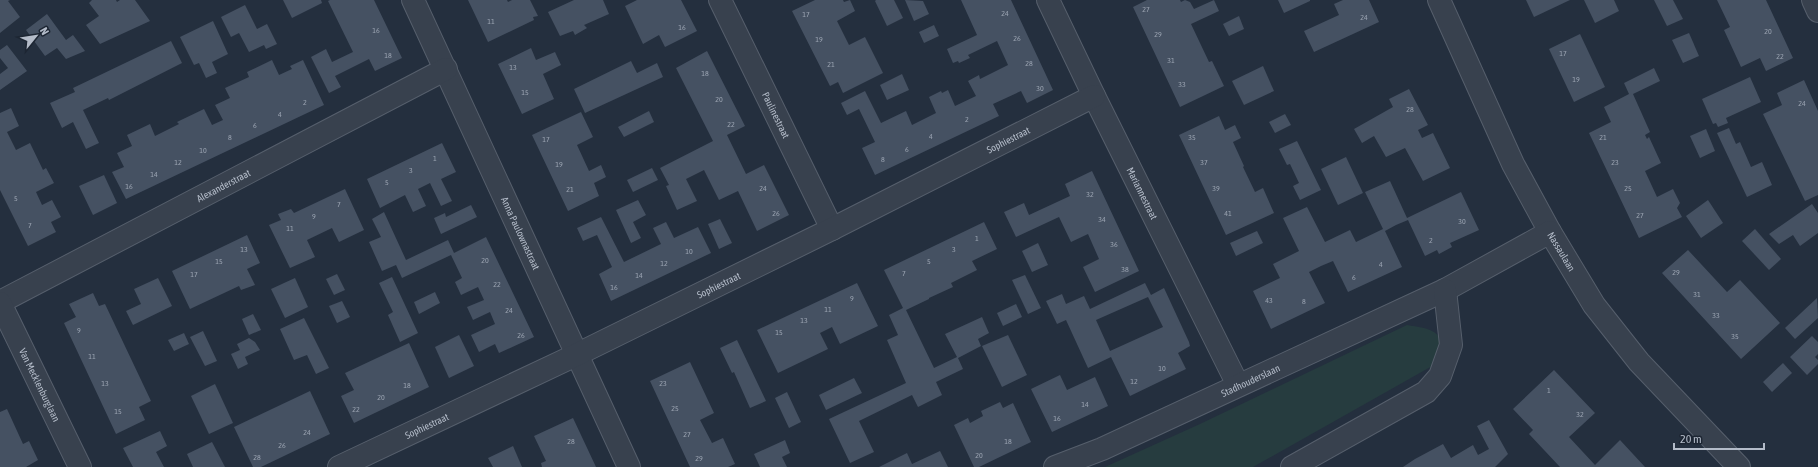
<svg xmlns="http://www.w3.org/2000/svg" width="1818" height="467" viewBox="0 0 1818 467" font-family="'Asap Condensed',sans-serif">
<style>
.green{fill:#263c3f}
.building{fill:#455162;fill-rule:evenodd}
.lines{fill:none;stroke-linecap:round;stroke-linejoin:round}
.minor-casing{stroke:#565f6c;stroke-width:24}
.minor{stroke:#38414e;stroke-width:22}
.labels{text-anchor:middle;stroke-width:3;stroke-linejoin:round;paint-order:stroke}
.number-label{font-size:8px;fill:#98a1af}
.street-label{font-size:10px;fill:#b4bcc9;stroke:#1d2633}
</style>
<rect width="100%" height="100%" fill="#242f3e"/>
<path class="green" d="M 1407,325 C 1433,329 1446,331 1441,361 L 1253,467 L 1105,467 L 1200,424 Z"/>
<g class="building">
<path d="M 0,0 L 10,0 L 8,1 L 20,17 L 0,33 Z"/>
<path d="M 92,0 L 116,0 L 117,2 L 120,0 L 135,0 L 150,21 L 100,44 L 86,25 L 99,16 L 89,3 Z"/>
<path d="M 283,0 L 321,0 L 322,3 L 292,18 Z"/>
<path d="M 330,0 L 374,0 L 402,58 L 375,71 L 369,59 L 335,76 L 341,87 L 329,93 L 311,57 L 326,49 L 332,62 L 353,52 L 328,1 Z"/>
<path d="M 468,0 L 507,0 L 508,2 L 512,0 L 530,0 L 538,16 L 533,17 L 534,20 L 488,42 Z"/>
<path d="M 574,0 L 603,0 L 609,14 L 584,25 L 587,28 L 575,35 L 573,31 L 560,36 L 548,12 Z"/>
<path d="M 637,0 L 681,0 L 697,31 L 665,47 L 659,35 L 643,44 L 625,6 Z"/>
<path d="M 815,0 L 843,0 L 844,2 L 850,0 L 855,11 L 837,21 L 849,45 L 865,37 L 883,73 L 843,93 L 838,82 L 830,86 L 792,11 Z"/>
<path d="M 876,0 L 894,0 L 903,18 L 887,26 L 875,1 Z"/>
<path d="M 905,0 L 923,1 L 929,14 L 914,21 Z"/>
<path d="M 961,0 L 1011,0 L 1053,90 L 1027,103 L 1021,91 L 993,104 L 999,116 L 875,175 L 862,148 L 875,142 L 859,109 L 847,115 L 841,103 L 865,91 L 881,123 L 906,111 L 912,125 L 936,113 L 929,97 L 941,91 L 942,93 L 948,90 L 955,106 L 976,96 L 968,81 L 979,75 L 980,79 L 1008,65 L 997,41 L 968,55 L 970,58 L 959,63 L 958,61 L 953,63 L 947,49 L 977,35 Z"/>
<path d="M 1147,0 L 1180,0 L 1181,2 L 1185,0 L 1190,2 L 1194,9 L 1214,0 L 1219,11 L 1191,24 L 1209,62 L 1212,61 L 1224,86 L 1180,107 L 1133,7 Z"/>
<path d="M 1278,0 L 1310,0 L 1310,1 L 1284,13 Z"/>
<path d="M 1343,0 L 1369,0 L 1379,22 L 1314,52 L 1304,31 L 1339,15 L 1334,4 Z"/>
<path d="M 1526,0 L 1570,0 L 1534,17 Z"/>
<path d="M 1584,0 L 1614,0 L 1619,11 L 1595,23 Z"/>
<path d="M 1654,0 L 1673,0 L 1683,19 L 1667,26 Z"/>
<path d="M 1717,0 L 1766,0 L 1793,58 L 1766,71 L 1760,58 L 1741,67 L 1724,30 L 1730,27 Z"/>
<path d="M 245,5 L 257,29 L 267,24 L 277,44 L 266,49 L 264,45 L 249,52 L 239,33 L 231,37 L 221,17 Z"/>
<path d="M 47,14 L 66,40 L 73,35 L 85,51 L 66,59 L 57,48 L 45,56 L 26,30 Z"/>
<path d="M 1239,16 L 1244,29 L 1229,36 L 1223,24 Z"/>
<path d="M 213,21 L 228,54 L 212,62 L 217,73 L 206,78 L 199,63 L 194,65 L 180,37 Z"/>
<path d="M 934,25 L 939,36 L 924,43 L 919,32 Z"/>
<path d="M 1689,33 L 1699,56 L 1683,63 L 1672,40 Z"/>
<path d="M 1580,34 L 1605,87 L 1574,102 L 1549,49 Z"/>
<path d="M 171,41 L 182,63 L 109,100 L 108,98 L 83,110 L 99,143 L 86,149 L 73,122 L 62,128 L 50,103 L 75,92 L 73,88 Z"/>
<path d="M 7,45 L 27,71 L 0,90 L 0,74 L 8,68 L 0,58 L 0,50 Z"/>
<path d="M 531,48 L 536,60 L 555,52 L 561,65 L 543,74 L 554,99 L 522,114 L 498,64 Z"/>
<path d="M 707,51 L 745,126 L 727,135 L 746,174 L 764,165 L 789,215 L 757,231 L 738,191 L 719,200 L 704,170 L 686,179 L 697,201 L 677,210 L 666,186 L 669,185 L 660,168 L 713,141 L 676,68 Z"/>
<path d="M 272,60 L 279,75 L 292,69 L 290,66 L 303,60 L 324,105 L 126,199 L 112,172 L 124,167 L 117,153 L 132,146 L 127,135 L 150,124 L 155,136 L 179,124 L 177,122 L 179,121 L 204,109 L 212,125 L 223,120 L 215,105 L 230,98 L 225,88 L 249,77 L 247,72 Z"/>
<path d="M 631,61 L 637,73 L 657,63 L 663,77 L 585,113 L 574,89 Z"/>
<path d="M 1263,66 L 1274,91 L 1244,105 L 1232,81 Z"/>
<path d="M 1654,68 L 1660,81 L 1633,94 L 1650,132 L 1645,135 L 1647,139 L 1649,137 L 1661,163 L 1645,171 L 1657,197 L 1673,189 L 1680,203 L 1677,208 L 1682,217 L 1639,238 L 1589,133 L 1611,122 L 1604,107 L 1629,94 L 1624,83 Z"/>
<path d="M 902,74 L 909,90 L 887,100 L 880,85 Z"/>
<path d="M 1750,77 L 1761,102 L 1726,118 L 1728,123 L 1718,127 L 1716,123 L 1713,124 L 1702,99 Z"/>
<path d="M 1804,80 L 1818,111 L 1818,195 L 1805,201 L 1763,114 L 1782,105 L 1777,93 Z"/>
<path d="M 1409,89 L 1428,125 L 1418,130 L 1422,138 L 1433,133 L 1450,168 L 1423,181 L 1405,148 L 1386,157 L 1374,136 L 1362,143 L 1354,129 L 1393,107 L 1389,99 Z"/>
<path d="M 11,108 L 19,126 L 7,132 L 16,150 L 30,143 L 43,170 L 46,168 L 54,183 L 36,192 L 42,205 L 52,200 L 61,217 L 51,222 L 56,232 L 28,246 L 0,190 L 0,113 Z"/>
<path d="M 649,111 L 654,122 L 624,137 L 618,127 Z"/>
<path d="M 581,112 L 593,137 L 577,145 L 589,171 L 601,165 L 606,177 L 594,183 L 599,196 L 568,211 L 532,135 Z"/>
<path d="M 1285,114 L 1291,125 L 1275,133 L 1269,122 Z"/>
<path d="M 1219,116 L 1225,130 L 1235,125 L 1241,138 L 1233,142 L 1244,166 L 1243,167 L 1255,192 L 1263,188 L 1274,213 L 1226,235 L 1179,135 Z"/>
<path d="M 1729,128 L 1736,144 L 1740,142 L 1751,167 L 1762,162 L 1772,185 L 1747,197 L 1717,133 Z"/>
<path d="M 1706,129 L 1715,151 L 1700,158 L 1690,136 Z"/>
<path d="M 1297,141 L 1321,190 L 1300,200 L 1293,186 L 1299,183 L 1290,164 L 1287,165 L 1279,149 Z"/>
<path d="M 442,143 L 456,172 L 441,179 L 452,201 L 441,206 L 430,183 L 418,189 L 426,206 L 413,212 L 405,195 L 380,208 L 367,179 Z"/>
<path d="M 1346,157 L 1363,193 L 1338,205 L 1321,169 Z"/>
<path d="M 652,168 L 658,180 L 633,192 L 627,180 Z"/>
<path d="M 1092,171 L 1139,271 L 1095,292 L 1083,267 L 1099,259 L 1088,234 L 1071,242 L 1059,217 L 1016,237 L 1004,212 L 1024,203 L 1029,215 L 1070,196 L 1065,184 Z"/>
<path d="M 104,175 L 117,203 L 93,215 L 79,186 Z"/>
<path d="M 1390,181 L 1407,218 L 1461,192 L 1479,230 L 1450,243 L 1452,247 L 1439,254 L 1437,250 L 1425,256 L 1408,220 L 1396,225 L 1385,231 L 1402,267 L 1348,292 L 1333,261 L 1321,266 L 1309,272 L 1325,303 L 1271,329 L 1253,291 L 1280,278 L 1273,264 L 1299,251 L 1283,218 L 1307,207 L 1325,242 L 1350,230 L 1356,242 L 1383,229 L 1365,192 Z"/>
<path d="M 345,189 L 364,230 L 339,242 L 332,228 L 307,240 L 315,257 L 290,268 L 269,225 L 281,220 L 278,214 L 291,209 L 294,213 Z"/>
<path d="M 638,200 L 646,215 L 633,222 L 641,238 L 631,243 L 616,210 Z"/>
<path d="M 1708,200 L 1723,223 L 1701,238 L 1686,216 Z"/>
<path d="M 1812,204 L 1818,213 L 1818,233 L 1800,246 L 1793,235 L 1779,244 L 1769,234 Z"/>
<path d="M 471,205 L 477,217 L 441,234 L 434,218 L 445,213 L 446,217 Z"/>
<path d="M 384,212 L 406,260 L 448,240 L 454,253 L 486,237 L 534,337 L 499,353 L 495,344 L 479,352 L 471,335 L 495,324 L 490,312 L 473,320 L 467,307 L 484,300 L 478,287 L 461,295 L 455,282 L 462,278 L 451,255 L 402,278 L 396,265 L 382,271 L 369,242 L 381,237 L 372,219 Z"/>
<path d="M 601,217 L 624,262 L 661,244 L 653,228 L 666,222 L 674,238 L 698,227 L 711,253 L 611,301 L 599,274 L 612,267 L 597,235 L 583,241 L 577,228 Z"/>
<path d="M 720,219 L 732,243 L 719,249 L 708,224 Z"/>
<path d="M 984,222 L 997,249 L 972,261 L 977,270 L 951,283 L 953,287 L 929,298 L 929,299 L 906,310 L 934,368 L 957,357 L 945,334 L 982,317 L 989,333 L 978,339 L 981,346 L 958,358 L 963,369 L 936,382 L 942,395 L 918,407 L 912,395 L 859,421 L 874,452 L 850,463 L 829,419 L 906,383 L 887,340 L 898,335 L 889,315 L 903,308 L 884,270 Z"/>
<path d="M 1755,229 L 1781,259 L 1769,270 L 1742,241 Z"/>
<path d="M 1257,231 L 1263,243 L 1236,256 L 1230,243 Z"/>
<path d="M 247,235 L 260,263 L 247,269 L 255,285 L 241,290 L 239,286 L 190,309 L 172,271 Z"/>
<path d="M 1038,243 L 1048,265 L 1032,272 L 1022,251 Z"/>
<path d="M 1688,250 L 1727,292 L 1740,280 L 1780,323 L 1741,359 L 1662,273 Z"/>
<path d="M 337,274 L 345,290 L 334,295 L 326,279 Z"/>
<path d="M 1025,275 L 1041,308 L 1028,314 L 1012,280 Z"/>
<path d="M 392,277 L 418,333 L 400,342 L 388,315 L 393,312 L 379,283 Z"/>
<path d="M 158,278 L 172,306 L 133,325 L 126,311 L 141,304 L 134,289 Z"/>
<path d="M 295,278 L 308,307 L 285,318 L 271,289 Z"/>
<path d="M 857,283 L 878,326 L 840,344 L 832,327 L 820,333 L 828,349 L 778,373 L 757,330 Z"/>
<path d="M 1145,283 L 1151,295 L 1164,288 L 1189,342 L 1190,346 L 1178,353 L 1186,369 L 1130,396 L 1111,357 L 1088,368 L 1066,320 L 1057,324 L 1046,301 L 1062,294 L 1066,304 L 1084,296 L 1090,309 ZM 1148,297 L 1163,327 L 1110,351 L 1096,320 Z"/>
<path d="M 435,292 L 440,303 L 419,314 L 414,302 Z"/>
<path d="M 93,293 L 99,306 L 105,304 L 151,401 L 139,407 L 145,420 L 116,434 L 64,323 L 76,317 L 69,304 Z"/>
<path d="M 1817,298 L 1818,318 L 1795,339 L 1785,328 Z"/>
<path d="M 342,301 L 350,317 L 337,323 L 329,306 Z"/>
<path d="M 1016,304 L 1022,317 L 1003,326 L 997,313 Z"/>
<path d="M 253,314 L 261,330 L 249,335 L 242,319 Z"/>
<path d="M 304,318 L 329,368 L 316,374 L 307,355 L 294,360 L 280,329 Z"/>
<path d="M 203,331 L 217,361 L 205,366 L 190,337 Z"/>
<path d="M 184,333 L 189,344 L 174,351 L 168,340 Z"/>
<path d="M 459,335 L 474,366 L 449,378 L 435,347 Z"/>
<path d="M 1008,335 L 1027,375 L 1002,387 L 982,346 Z"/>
<path d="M 1812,336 L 1818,342 L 1818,354 L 1815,357 L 1818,360 L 1818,364 L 1807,375 L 1790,357 Z"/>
<path d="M 249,338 L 255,342 L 260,350 L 245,357 L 248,364 L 238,369 L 231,354 L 240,350 L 237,344 Z"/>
<path d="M 737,340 L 766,401 L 750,408 L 734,372 L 732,373 L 720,348 Z"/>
<path d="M 409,343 L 429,387 L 354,423 L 341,396 L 354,390 L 345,373 Z"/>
<path d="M 690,362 L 714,413 L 700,420 L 712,443 L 723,438 L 735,464 L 728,467 L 690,467 L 650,381 Z"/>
<path d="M 1783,363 L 1792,373 L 1772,392 L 1763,382 Z"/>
<path d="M 1554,370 L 1595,413 L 1569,437 L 1595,465 L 1620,440 L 1645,467 L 1560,467 L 1529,434 L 1533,430 L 1513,409 Z"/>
<path d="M 1060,375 L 1067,390 L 1095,377 L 1108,406 L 1052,432 L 1031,389 Z"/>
<path d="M 854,378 L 862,393 L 826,410 L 819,395 Z"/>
<path d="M 215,384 L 233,423 L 209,434 L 191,396 Z"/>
<path d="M 310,391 L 330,434 L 261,467 L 253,467 L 234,427 Z"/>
<path d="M 787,392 L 801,422 L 789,428 L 775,398 Z"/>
<path d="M 1000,402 L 1003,408 L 1013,403 L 1031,442 L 979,467 L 974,467 L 954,425 L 968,418 L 970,423 L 983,416 L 981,411 Z"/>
<path d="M 7,409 L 23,444 L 29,441 L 38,460 L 26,467 L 0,467 L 0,412 Z"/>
<path d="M 573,418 L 596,467 L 542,467 L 541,463 L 546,461 L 534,436 Z"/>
<path d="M 1489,420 L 1508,454 L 1495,467 L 1403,467 L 1415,459 L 1443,444 L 1451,458 L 1473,445 L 1478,455 L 1489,449 L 1477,426 Z"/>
<path d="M 160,431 L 167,446 L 156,452 L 164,467 L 133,467 L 123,448 Z"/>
<path d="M 785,440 L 790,453 L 782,457 L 787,467 L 760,467 L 754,454 Z"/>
<path d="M 212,442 L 225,467 L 193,467 L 187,454 Z"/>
<path d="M 513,446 L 522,467 L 493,467 L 488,458 Z"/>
<path d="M 940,451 L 948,467 L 879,467 L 907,453 L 912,464 Z"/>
</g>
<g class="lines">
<defs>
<g id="minor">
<path id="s1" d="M 413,0 L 629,467"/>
<path id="s2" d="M 720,0 L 832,229"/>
<path id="s3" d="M 1048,0 L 1094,96 L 1238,385"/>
<path id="s4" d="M 1439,0 L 1513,164 L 1550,232 L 1594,305 L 1639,362 L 1739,467"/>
<path d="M 1813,0 L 1818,11"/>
<path id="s5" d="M 0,302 L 446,69"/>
<path id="s6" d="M 0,303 L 80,467"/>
<path id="s7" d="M 339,467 L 576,355 L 832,229 L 1094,96"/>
<path id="s8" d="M 1055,467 L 1102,449 L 1445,290 L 1550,232"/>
<path d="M 1292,467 L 1426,392 L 1440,376 L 1451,345 L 1445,290"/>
</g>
</defs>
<use href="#minor" class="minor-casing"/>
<use href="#minor" class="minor"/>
</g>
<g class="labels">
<g class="number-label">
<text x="1146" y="12">27</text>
<text x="1005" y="16">24</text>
<text x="806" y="17">17</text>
<text x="1364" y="20">24</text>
<text x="491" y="24">11</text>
<text x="682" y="30">16</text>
<text x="376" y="33">16</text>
<text x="1768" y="34">20</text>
<text x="1158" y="37">29</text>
<text x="1017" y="41">26</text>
<text x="819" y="42">19</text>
<text x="1563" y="56">17</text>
<text x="388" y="58">18</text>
<text x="1780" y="59">22</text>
<text x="1171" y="63">31</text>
<text x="1029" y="66">28</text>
<text x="831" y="67">21</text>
<text x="513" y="70">13</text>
<text x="705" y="76">18</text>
<text x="1576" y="82">19</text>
<text x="1182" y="87">33</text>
<text x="1040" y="91">30</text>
<text x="525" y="95">15</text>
<text x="719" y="102">20</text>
<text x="305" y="105">2</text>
<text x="1802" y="106">24</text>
<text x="1410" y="112">28</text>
<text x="280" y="117">4</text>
<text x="967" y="122">2</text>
<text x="731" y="127">22</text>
<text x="255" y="128">6</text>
<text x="931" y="139">4</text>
<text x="230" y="140">8</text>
<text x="1192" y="140">35</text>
<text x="1603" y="140">21</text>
<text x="546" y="142">17</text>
<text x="907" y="152">6</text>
<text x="203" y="153">10</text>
<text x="435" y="161">1</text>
<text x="883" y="162">8</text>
<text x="178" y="165">12</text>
<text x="1204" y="165">37</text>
<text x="1615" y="165">23</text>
<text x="559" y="167">19</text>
<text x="411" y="173">3</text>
<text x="154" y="177">14</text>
<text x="387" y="185">5</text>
<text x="129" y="189">16</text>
<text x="763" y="191">24</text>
<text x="1216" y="191">39</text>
<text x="1628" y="191">25</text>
<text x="570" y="192">21</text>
<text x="1090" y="197">32</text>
<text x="16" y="201">5</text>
<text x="339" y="207">7</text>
<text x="776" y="216">26</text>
<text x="1228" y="216">41</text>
<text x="1640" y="218">27</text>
<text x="314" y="219">9</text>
<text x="1102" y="222">34</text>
<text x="1462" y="224">30</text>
<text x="30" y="228">7</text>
<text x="290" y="231">11</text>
<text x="977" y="241">1</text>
<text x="1431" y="243">2</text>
<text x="1114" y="247">36</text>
<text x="244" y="252">13</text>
<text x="954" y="252">3</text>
<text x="689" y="254">10</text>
<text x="485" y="263">20</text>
<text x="219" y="264">15</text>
<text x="929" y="264">5</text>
<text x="664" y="266">12</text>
<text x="1381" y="267">4</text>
<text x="1125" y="272">38</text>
<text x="1676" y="275">29</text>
<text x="904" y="276">7</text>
<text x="194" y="277">17</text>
<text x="639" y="278">14</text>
<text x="1354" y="280">6</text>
<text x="497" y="287">22</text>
<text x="614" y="290">16</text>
<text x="1697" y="297">31</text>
<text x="852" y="301">9</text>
<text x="1269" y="303">43</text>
<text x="1304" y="304">8</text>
<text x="828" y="312">11</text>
<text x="509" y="313">24</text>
<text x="1716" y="318">33</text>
<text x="804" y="323">13</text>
<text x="79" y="333">9</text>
<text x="779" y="335">15</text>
<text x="521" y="338">26</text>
<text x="1735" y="339">35</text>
<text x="92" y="359">11</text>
<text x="1162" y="371">10</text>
<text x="1134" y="384">12</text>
<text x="105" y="386">13</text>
<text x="663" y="386">23</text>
<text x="407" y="388">18</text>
<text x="1549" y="393">1</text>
<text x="381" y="400">20</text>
<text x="1085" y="407">14</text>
<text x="675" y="411">25</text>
<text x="356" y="412">22</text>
<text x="118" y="414">15</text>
<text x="1580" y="417">32</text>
<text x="1057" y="421">16</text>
<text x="307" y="435">24</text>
<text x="687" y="437">27</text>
<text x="571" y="444">28</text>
<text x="1008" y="444">18</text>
<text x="282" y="448">26</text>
<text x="979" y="458">20</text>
<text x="257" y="460">28</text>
<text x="699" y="461">29</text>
</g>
<g class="street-label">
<text dy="4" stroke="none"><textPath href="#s2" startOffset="128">Paulinestraat</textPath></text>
<text dy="4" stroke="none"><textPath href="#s7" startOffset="745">Sophiestraat</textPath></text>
<text dy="4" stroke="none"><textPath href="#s5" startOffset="252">Alexanderstraat</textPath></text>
<text dy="4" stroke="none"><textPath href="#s3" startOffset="215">Mariannestraat</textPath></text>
<text dy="4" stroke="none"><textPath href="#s1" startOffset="257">Anna Paulownastraat</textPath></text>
<text dy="4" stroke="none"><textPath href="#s4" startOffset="280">Nassaulaan</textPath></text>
<text dy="4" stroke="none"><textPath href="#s7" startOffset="421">Sophiestraat</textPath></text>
<text dy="4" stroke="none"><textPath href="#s8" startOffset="214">Stadhouderslaan</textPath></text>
<text dy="4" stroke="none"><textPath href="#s6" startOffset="91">Van Mecklenburglaan</textPath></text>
<text dy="4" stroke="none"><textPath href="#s7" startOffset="97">Sophiestraat</textPath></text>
</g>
</g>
<g transform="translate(36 36) rotate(60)" stroke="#1d2633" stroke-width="3" paint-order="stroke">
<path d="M0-3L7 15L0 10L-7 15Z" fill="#b4bcc9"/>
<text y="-6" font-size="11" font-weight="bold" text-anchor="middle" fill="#b4bcc9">N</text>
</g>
<path d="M1674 443v6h90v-6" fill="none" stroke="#b4bcc9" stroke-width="2"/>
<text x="1680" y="443" font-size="12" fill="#b4bcc9" stroke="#1d2633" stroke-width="3" paint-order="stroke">20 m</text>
</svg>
